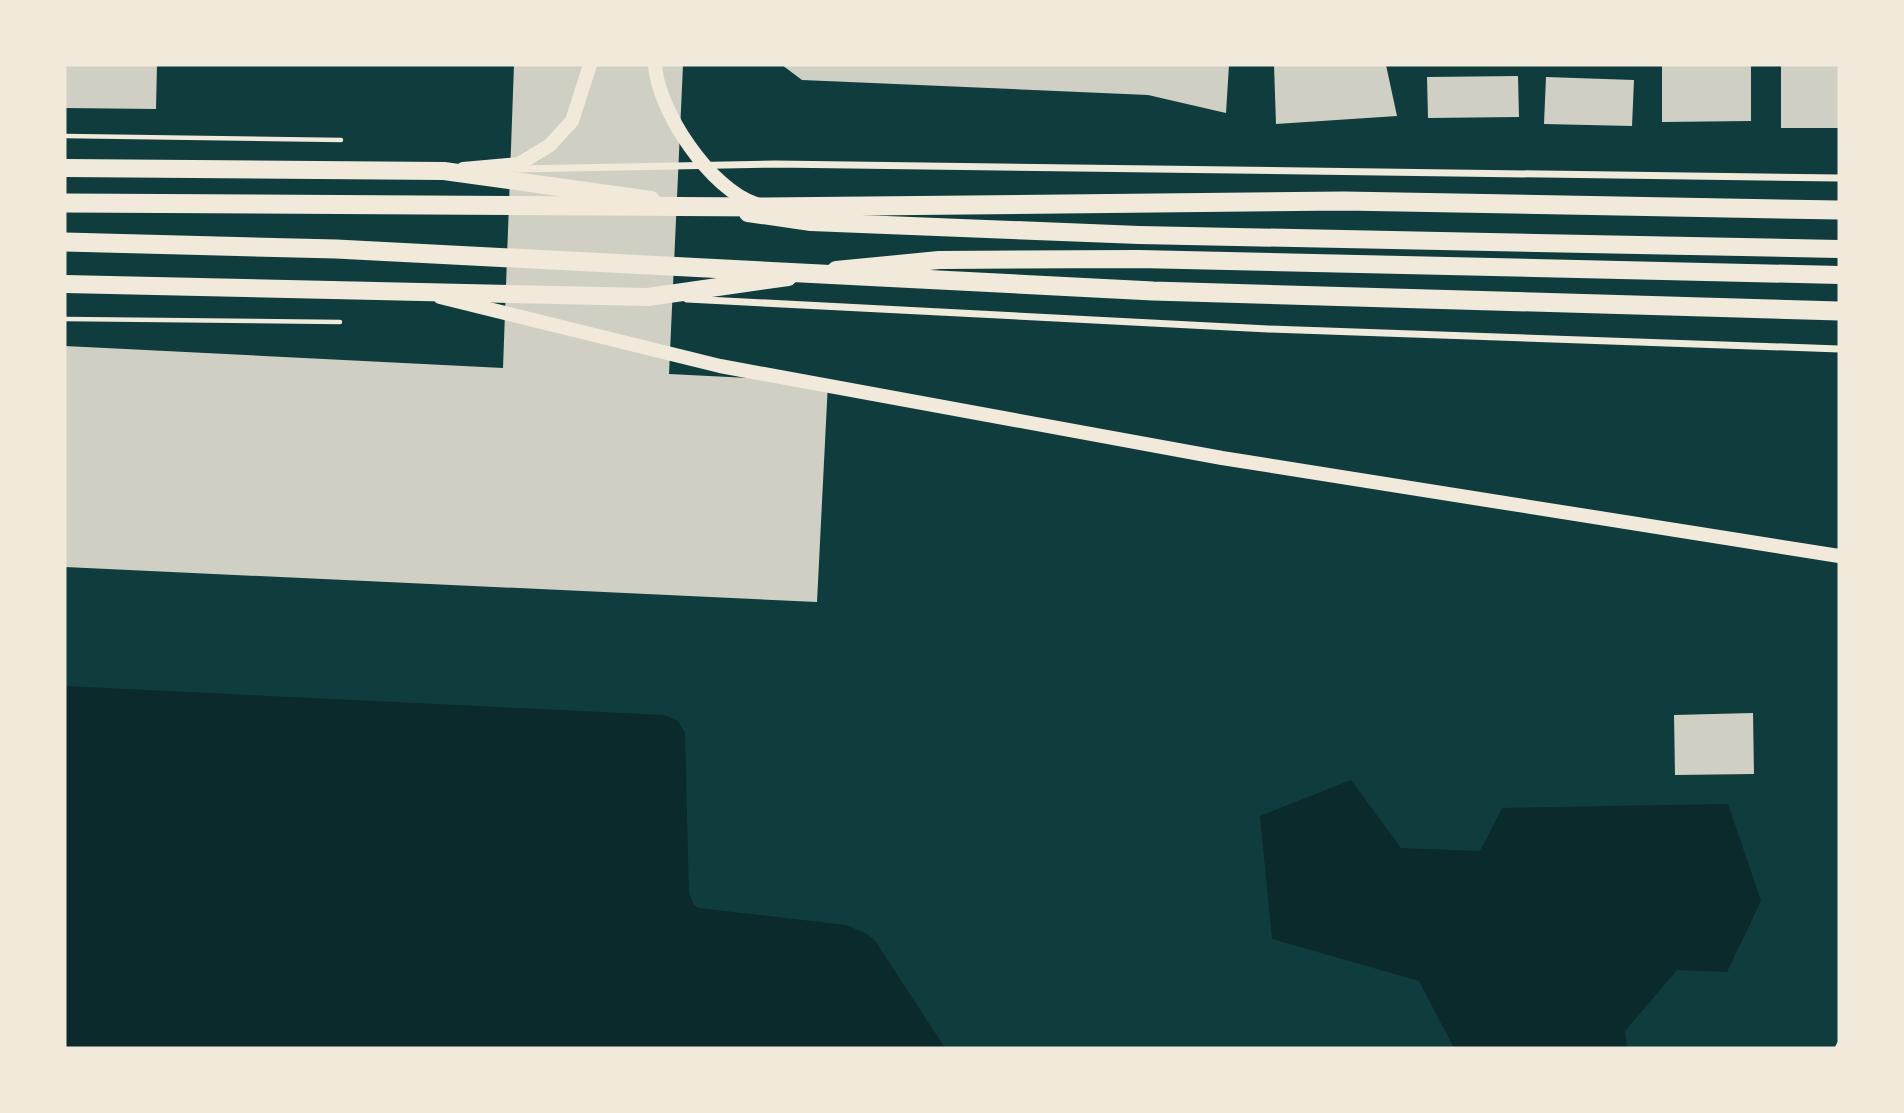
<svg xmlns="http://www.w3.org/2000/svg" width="1904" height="1113" viewBox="0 0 1904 1113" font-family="'Source Sans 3',sans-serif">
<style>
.water{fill:#0a2a2b}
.building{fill:#cfcfc3}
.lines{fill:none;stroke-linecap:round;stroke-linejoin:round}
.path{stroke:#f1e9da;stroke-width:4.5}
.minor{stroke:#f1e9da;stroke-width:7}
.secondary{stroke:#f1e9da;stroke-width:14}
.primary{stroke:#f1e9da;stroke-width:18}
.trunk{stroke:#f1e9da;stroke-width:19}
</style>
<rect width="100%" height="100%" fill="#0f3d3e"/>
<g class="water">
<path d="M 65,686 L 664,715 L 678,721 L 685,733 L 689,893 L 694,905 L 699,908 L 846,925 L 867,934 L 876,942 L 945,1048 L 65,1048 Z"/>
<path d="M 1351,780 L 1401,848 L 1480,851 L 1502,808 L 1728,804 L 1761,901 L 1727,972 L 1677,970 L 1625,1031 L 1627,1048 L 1454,1048 L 1419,981 L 1272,939 L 1260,816 Z"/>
</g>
<g class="building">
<path d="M 65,65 L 157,65 L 156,109 L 65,108 Z"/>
<path d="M 514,65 L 683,65 L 669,374 L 828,382 L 817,602 L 65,567 L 65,346 L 503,368 Z"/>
<path d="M 782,65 L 1229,65 L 1226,113 L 1148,95 L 802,80 Z"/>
<path d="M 1274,65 L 1386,65 L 1397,116 L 1276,124 Z"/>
<path d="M 1662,65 L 1751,65 L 1751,121 L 1662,122 Z"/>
<rect x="1781" y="65" width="58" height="63"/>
<path d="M 1518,76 L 1519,117 L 1428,118 L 1427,77 Z"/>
<path d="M 1546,77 L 1634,80 L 1632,126 L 1544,124 Z"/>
<path d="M 1753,713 L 1754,774 L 1675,775 L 1674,715 Z"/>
</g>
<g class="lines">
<g class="path">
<path d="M 65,136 L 341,140"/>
<path d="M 65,319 L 340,322"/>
<path d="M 1837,1048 L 1839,1044"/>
</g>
<g class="minor">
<path d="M 517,169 L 775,164 L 1839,178"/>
<path d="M 687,299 L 1268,329 L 1839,349"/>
</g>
<g class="secondary">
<path d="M 655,65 C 658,111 711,190 756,204"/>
<path d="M 463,169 L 519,164 L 550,145 L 572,121 L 590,65"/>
<path d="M 440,297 L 720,366 L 1222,458 L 1839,556"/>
</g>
<g class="primary">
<path d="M 65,168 L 444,171 L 651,200"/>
<path d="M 748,213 L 811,222 L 1139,235 L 1839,249"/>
<path d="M 836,270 L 939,260 L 1139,259 L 1839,275"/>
<path d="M 65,284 L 648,297 L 788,277"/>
</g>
<g class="trunk">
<path d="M 65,203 L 765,207 L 1344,201 L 1839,210"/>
<path d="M 65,242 L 336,249 L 1153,291 L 1839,311"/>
</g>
</g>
<rect width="1904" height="1113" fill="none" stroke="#f1e9da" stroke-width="133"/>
</svg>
